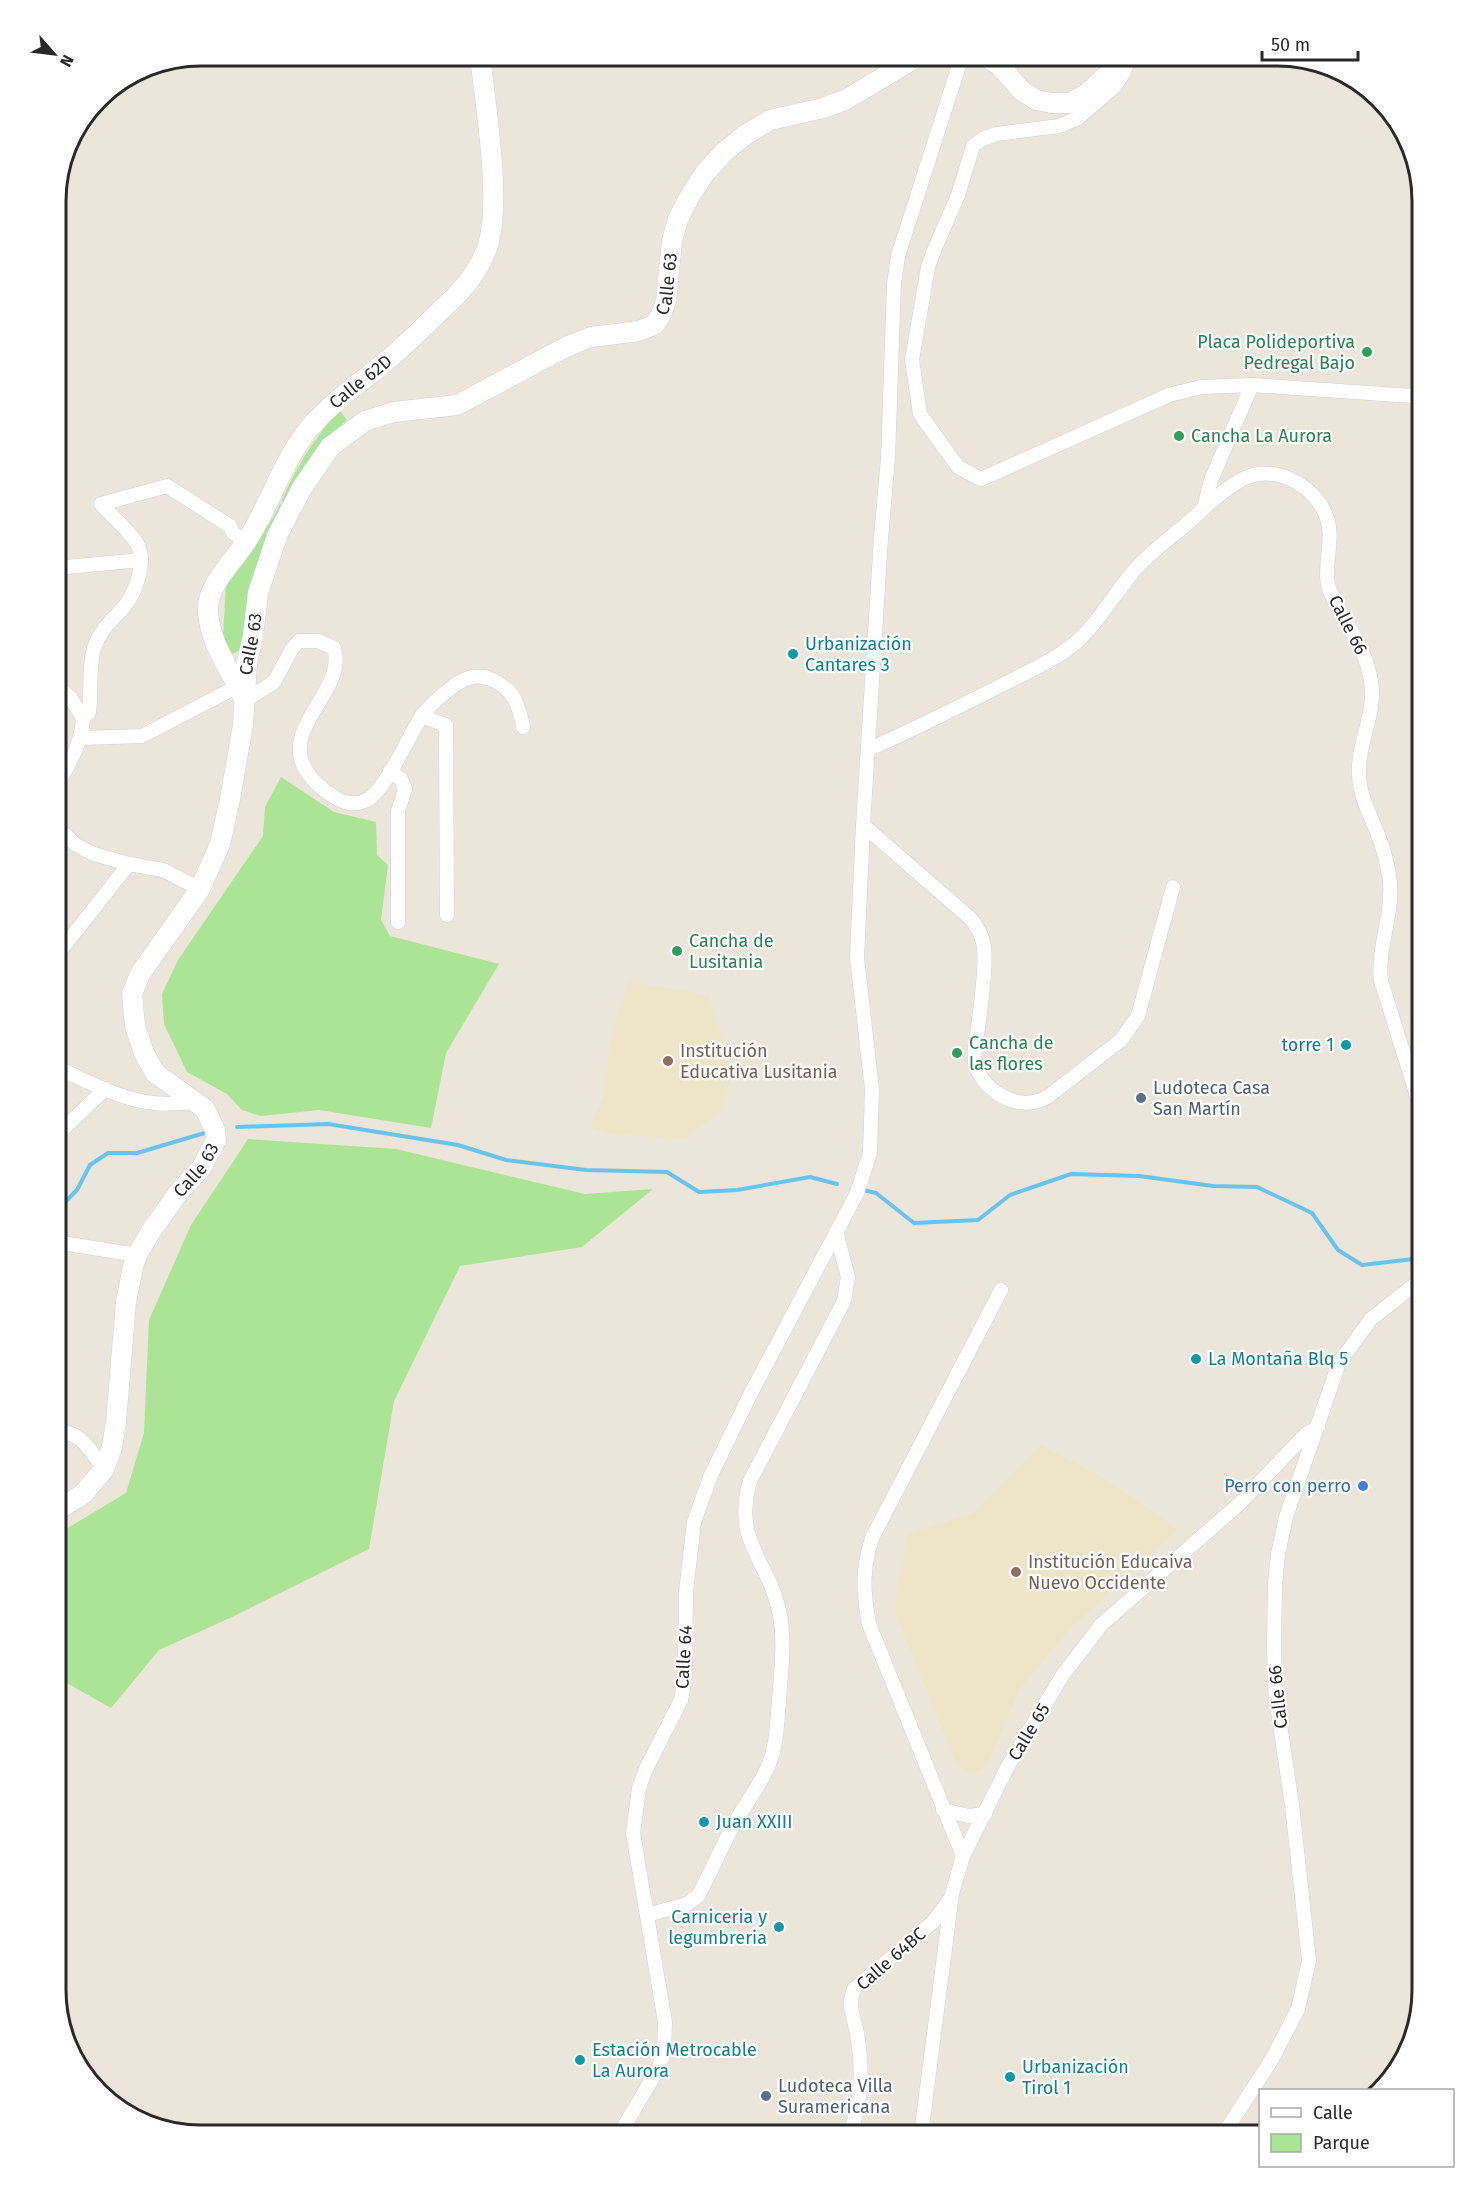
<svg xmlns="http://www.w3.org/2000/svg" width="1478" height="2191" viewBox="0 0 1478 2191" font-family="'Fira Sans',sans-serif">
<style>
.education{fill:#eee5c8}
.green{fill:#aae494}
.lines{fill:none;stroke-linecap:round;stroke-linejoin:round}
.stream{stroke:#69c3f1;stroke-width:4}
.street-casing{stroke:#cfd1e2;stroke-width:15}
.secondary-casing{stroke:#cfd1e2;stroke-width:21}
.street{stroke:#fff;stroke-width:14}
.secondary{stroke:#fff;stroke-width:20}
.leisure-dot{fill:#2e9e5b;stroke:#fff;stroke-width:2}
.culture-dot{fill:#0f9aa8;stroke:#fff;stroke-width:2}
.education-dot{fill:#8d6e63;stroke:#fff;stroke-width:2}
.service-dot{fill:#5c6f8a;stroke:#fff;stroke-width:2}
.shop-dot{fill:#3f7fe0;stroke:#fff;stroke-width:2}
.labels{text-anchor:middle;stroke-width:4.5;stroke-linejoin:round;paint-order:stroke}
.street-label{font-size:18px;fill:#292929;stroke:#fff}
.leisure-label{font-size:18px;fill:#27864d;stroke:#fff;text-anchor:start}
.culture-label{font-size:18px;fill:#0d838f;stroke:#fff;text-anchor:start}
.education-label{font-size:18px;fill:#785e54;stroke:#fff;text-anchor:start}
.service-label{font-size:18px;fill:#4e5e75;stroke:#fff;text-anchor:start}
.shop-label{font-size:18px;fill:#366cbe;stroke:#fff;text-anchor:end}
.rim{fill:none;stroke:#292929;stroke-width:3}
</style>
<rect width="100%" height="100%" fill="#ece5da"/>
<g class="education">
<path d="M 629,982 L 708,995 L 722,1036 L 731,1077 L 721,1111 L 684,1139 L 610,1134 L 589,1127 L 604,1096 L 607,1066 L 615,1024 Z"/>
<path d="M 1040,1445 L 1094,1473 L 1137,1500 L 1178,1530 L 1069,1630 L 1019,1690 L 987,1766 L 970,1774 L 957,1766 L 894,1610 L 907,1534 L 973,1513 Z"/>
</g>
<g class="green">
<path d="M 339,410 L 347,420 L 331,434 L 287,500 L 281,502 C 296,467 314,439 339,410 Z"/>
<path d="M 280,504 L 284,510 L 240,650 L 232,654 L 223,636 L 226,585 L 271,521 Z"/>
<path d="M 281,777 L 334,812 L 376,822 L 377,855 L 388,865 L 381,920 L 390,936 L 499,964 L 446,1053 L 431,1128 L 319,1110 L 261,1116 L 242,1110 L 227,1094 L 187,1072 L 164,1024 L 162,994 L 178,960 L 263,836 L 265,807 Z"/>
<path d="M 248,1139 L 396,1149 L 585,1194 L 653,1189 L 582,1247 L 460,1266 L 394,1401 L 369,1549 L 232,1617 L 159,1650 L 111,1708 L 56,1677 L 56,1535 L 126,1493 L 144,1433 L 149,1320 L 191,1225 Z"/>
</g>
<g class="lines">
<g class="stream">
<path d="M 237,1127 L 328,1124 L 458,1145 L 506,1160 L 586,1170 L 667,1172 L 699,1192 L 737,1190 L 810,1177 L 837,1184"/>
<path d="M 863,1190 L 876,1193 L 914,1223 L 978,1220 L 1010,1195 L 1071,1174 L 1139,1176 L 1213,1186 L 1257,1187 L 1312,1213 L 1338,1250 L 1362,1265 L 1422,1258"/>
<path d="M 56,1211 L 77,1190 L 90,1165 L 108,1153 L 137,1153 L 208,1132"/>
</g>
<defs>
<g id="street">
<path d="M 1129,57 L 1124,72 L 1115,86 L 1078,118 L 1059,126 L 997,134 L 982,139 L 973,146 L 958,195 L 933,253 L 928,267 L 912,360 L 920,414 L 958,467 L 981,479 L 1169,395 L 1201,387 L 1252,385 L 1211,480 L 1204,508"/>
<path d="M 1252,385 L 1413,396 L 1422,399"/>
<path d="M 56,568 L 141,560"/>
<path d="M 244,701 L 274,682 L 292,649 L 299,641 L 318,641 L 334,648 C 347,689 283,725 304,767 C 311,780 324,791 336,798 C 346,804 357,805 367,800 C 386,790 408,736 422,716 C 430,704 443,694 455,685 C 467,677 478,673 493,680 C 514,690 519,705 523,727"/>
<path d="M 422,715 L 426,718 L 446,725 L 447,915"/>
<path d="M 83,718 L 89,712 C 92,691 88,669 94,648 C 100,630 112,620 124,607 C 136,592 148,559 136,542 C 126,528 112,516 101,504 L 167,486 L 230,526 L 233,533 L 246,542"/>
<path d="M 81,738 L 142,736 L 238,686"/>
<path d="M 868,750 C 918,727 967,703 1016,678 C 1039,666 1064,655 1083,636 C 1101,617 1115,594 1132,573 C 1146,556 1165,542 1183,527 C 1202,511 1222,489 1245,478 C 1279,462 1324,491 1329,527 C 1332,546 1324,566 1328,585 C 1330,593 1335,602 1339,609 C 1352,632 1367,655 1371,681 C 1376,710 1361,737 1359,765 C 1357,793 1369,811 1378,835 C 1384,850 1388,866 1390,882 C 1393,915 1377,948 1381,981 L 1422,1112"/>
<path d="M 390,771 L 401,779 L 405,789 L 398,811 L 398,922"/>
<path d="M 56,786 C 69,765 82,743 83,718 L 70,697 L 56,687"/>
<path d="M 863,825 L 970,918 C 976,925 981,932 983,942 C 988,960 980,1008 978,1029 C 976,1039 973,1051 975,1061 C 979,1087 1012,1109 1038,1101 C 1042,1100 1047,1097 1050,1095 L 1121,1040 L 1138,1016 L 1173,887"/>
<path d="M 56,826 L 76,845 L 94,854 L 129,864 L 163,870 L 200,889"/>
<path d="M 56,959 L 60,951 L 129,864"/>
<path d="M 56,1067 C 87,1081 119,1099 153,1103 C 167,1105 182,1103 196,1102"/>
<path d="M 56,1136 L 105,1089"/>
<path d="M 56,1242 L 137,1255"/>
<path d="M 56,1430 C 84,1434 88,1448 104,1469"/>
<path d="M 943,1810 L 969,1816 L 985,1814"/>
<path d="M 963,1856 L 869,1624 C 863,1591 862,1570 872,1538 L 1001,1290"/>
<path d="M 647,1915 L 687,1904 L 698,1896 C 712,1870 723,1843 737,1819 C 748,1800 761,1784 769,1764 C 777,1744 777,1722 779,1701 C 781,1672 785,1643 780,1615 C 770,1560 732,1544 750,1481 L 844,1301 L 848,1277 L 836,1232"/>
<path d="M 619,2135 L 658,2069 L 664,2053 L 665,2022 L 633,1833 L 639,1788 L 646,1769 L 681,1700 L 685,1676 L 686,1592 L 694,1522 L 711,1475 L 750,1395 L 857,1193 L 870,1153 L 872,1089 L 857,958 L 863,825 L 881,538 L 888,458 L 894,284 L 898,256 L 962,56"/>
<path d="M 849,2135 C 862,2104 863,2068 857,2034 C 854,2015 847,2008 854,1989 L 934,1921 L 950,1899"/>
<path d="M 921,2135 L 952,1894 L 963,1856 L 1008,1766 L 1062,1676 L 1101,1625 L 1239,1504 L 1306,1434 L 1318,1427"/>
<path d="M 1223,2135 L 1272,2059 L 1298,2009 L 1309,1961 L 1292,1805 L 1275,1691 L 1274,1647 L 1275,1584 L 1278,1554 L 1286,1517 L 1339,1363 L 1371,1319 L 1422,1279"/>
</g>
<g id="secondary">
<path d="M 984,56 L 999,65 L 1021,90 L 1036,100 L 1052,103 L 1070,103 L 1088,93 L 1127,56"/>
<path id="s1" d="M 244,699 C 231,670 210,645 208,612 C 206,586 233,562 246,542 C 271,504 282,459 313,424 C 332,403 355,386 378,368 C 400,350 421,330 441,310 C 459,294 476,276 485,253 C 504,212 485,103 480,56"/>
<path id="s2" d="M 56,1511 L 83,1494 L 104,1469 L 112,1447 L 116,1422 L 126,1302 L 133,1267 L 137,1255 L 151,1231 L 179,1192 L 202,1167 L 216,1140 L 215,1130 L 205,1109 L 155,1073 L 144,1053 L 135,1026 L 132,994 L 140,974 L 200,889 L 220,844 L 230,799 L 243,725 L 247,662 L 253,636 L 258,593 L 277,536 L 302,488 L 330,447 L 365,421 L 394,412 L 457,405 L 568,346 L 591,337 L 639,331 L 654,325 L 661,315 L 666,301 L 672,241 L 678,219 L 691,194 L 705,173 L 724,152 L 745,135 L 770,120 L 823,108 L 845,100 L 919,56"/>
</g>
</defs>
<use href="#street" class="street-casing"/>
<use href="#secondary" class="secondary-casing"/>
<use href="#street" class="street"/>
<use href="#secondary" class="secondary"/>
</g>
<g class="leisure-dot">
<circle cx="1367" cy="352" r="6"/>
<circle cx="1179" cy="436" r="6"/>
<circle cx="677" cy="951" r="6"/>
<circle cx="957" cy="1053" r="6"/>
</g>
<g class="culture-dot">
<circle cx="793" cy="654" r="6"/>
<circle cx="1346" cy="1045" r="6"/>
<circle cx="1196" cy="1359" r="6"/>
<circle cx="704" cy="1822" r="6"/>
<circle cx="779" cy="1927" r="6"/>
<circle cx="580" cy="2060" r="6"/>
<circle cx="1010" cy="2077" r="6"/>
</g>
<g class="education-dot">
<circle cx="668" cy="1061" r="6"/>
<circle cx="1016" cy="1572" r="6"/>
</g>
<g class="service-dot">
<circle cx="1141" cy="1098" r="6"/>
<circle cx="766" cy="2096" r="6"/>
</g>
<circle class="shop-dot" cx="1363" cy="1486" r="6"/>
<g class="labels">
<g class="street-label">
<text dy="6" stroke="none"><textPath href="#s2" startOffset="1590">Calle 63</textPath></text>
<text dy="6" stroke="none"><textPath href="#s1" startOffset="376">Calle 62D</textPath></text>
<text transform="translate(1348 625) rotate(63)" y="6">Calle 66</text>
<text dy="6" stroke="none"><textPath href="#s2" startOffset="978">Calle 63</textPath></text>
<text dy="6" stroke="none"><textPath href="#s2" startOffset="386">Calle 63</textPath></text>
<text transform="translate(684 1657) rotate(-87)" y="6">Calle 64</text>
<text transform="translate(1278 1697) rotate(-96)" y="6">Calle 66</text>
<text transform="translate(1029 1732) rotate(-59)" y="6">Calle 65</text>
<text transform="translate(891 1959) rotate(-41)" y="6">Calle 64BC</text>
</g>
<g class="leisure-label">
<text x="1355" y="348" text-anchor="end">Placa Polideportiva<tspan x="1355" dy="21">Pedregal Bajo</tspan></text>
<text x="1191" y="442">Cancha La Aurora</text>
<text x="689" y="947">Cancha de<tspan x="689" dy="21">Lusitania</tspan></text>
<text x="969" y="1049">Cancha de<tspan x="969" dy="21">las flores</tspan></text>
</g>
<g class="culture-label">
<text x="805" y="650">Urbanización<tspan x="805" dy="21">Cantares 3</tspan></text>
<text x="1334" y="1051" text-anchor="end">torre 1</text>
<text x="1208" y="1365">La Montaña Blq 5</text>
<text x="716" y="1828">Juan XXIII</text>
<text x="767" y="1923" text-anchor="end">Carniceria y<tspan x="767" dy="21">legumbreria</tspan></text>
<text x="592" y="2056">Estación Metrocable<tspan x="592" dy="21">La Aurora</tspan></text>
<text x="1022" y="2073">Urbanización<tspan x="1022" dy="21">Tirol 1</tspan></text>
</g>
<g class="education-label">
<text x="680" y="1057">Institución<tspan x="680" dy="21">Educativa Lusitania</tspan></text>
<text x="1028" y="1568">Institución Educaiva<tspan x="1028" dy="21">Nuevo Occidente</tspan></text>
</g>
<g class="service-label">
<text x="1153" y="1094">Ludoteca Casa<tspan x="1153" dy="21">San Martín</tspan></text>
<text x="778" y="2092">Ludoteca Villa<tspan x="778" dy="21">Suramericana</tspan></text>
</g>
<g class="shop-label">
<text x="1351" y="1492">Perro con perro</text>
</g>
</g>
<path d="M0 0H1478V2191H0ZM201 66H1277A135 135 0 0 1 1412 201V1990A135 135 0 0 1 1277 2125H201A135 135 0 0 1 66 1990V201A135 135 0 0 1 201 66Z" fill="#fff" fill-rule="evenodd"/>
<path class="rim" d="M201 66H1277A135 135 0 0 1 1412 201V1990A135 135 0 0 1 1277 2125H201A135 135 0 0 1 66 1990V201A135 135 0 0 1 201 66Z"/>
<rect x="1259" y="2089" width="195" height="78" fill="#ffffff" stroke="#a9a9a9" stroke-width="1.5"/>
<rect x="1271" y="2108" width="30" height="9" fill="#ffffff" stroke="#a9a9a9" stroke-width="1.5"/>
<text x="1313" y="2119" font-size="18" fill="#292929">Calle</text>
<rect x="1271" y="2134" width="30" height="18" fill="#aae494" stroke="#a9a9a9" stroke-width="1.5"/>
<text x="1313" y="2149" font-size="18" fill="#292929">Parque</text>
<g transform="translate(54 54) rotate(118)" stroke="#ffffff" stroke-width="4.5" paint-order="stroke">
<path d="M0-4.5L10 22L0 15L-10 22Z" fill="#292929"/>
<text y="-9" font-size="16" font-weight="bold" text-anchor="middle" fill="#292929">N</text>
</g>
<path d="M1262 51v9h96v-9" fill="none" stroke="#292929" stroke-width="3"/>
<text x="1271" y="51" font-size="18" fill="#292929" stroke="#ffffff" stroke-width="4.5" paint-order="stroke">50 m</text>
</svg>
